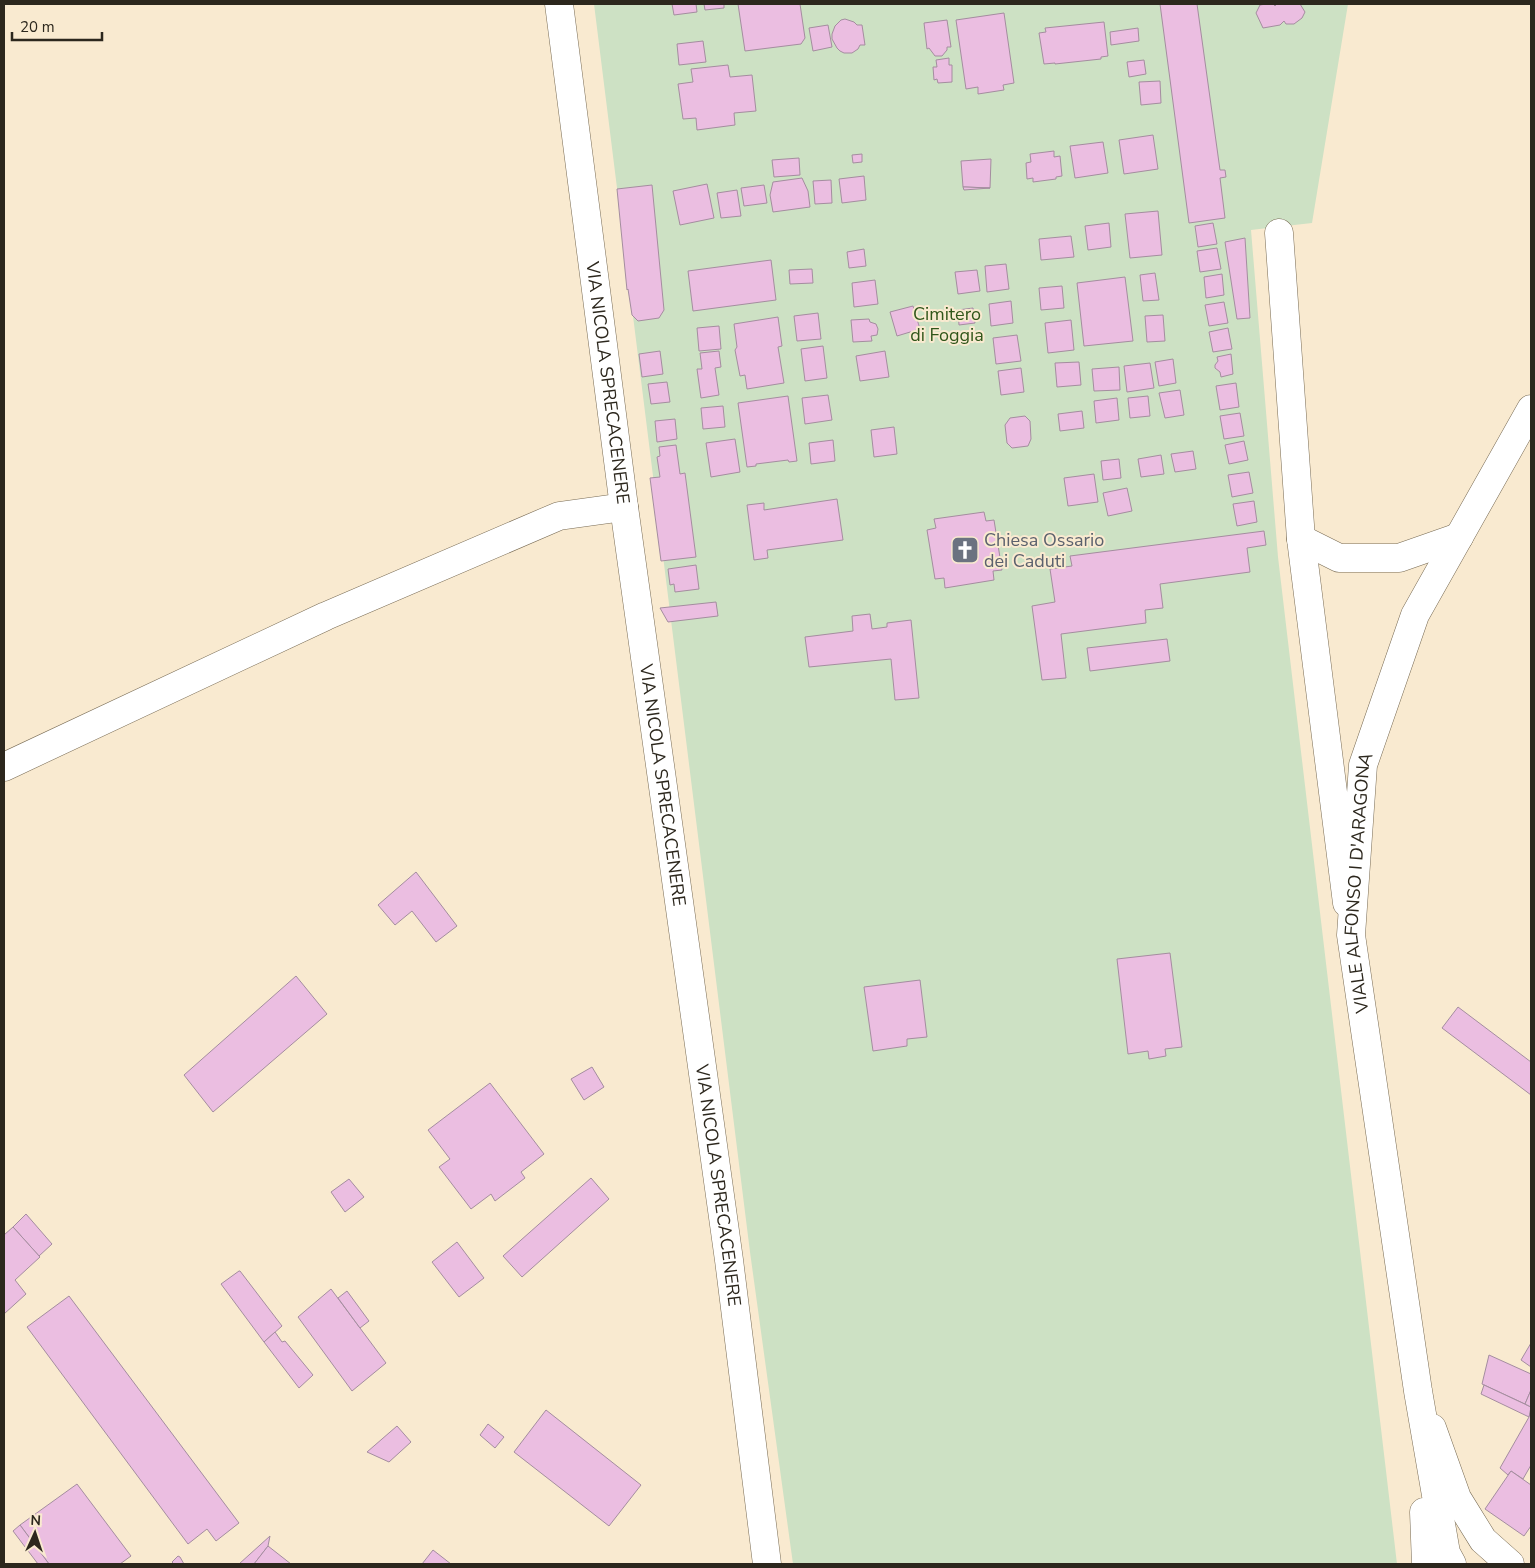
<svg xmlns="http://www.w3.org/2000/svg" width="1535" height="1568" viewBox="0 0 1535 1568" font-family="'Nunito Sans',sans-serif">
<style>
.green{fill:#cde1c4}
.building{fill:#ebbee1;stroke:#a48d9f}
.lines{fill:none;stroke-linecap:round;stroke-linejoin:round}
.minor-casing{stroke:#786b54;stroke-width:29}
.major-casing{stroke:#786b54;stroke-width:29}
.minor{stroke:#fff;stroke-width:28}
.major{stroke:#fff;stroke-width:28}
.labels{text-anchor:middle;stroke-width:4;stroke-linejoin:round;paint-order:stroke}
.park-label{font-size:18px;fill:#30561a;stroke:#f9ead0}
.street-label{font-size:18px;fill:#2c271d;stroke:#f9ead0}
.worship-label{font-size:18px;fill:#5b616d;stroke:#f9ead0;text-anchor:start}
</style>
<rect width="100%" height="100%" fill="#f9ead0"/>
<path class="green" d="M 594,4 L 1348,4 L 1312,223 L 1251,230 L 1278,557 L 1397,1564 L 793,1564 L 750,1252 Z"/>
<g class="building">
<path d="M 672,4 L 696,4 L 697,12 L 674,15 Z"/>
<path d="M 704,4 L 724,4 L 724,8 L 705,10 Z"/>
<path d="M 738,4 L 800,4 L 805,38 L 801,44 L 745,51 Z"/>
<path d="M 1160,4 L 1197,4 L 1220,170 L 1225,170 L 1226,177 L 1220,178 L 1225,218 L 1189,223 Z"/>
<path d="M 1266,4 L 1273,4 L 1275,6 L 1277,4 L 1300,4 L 1305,12 L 1302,18 L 1294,24 L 1286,24 L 1284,21 L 1280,25 L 1263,28 L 1256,13 L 1260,5 Z"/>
<path d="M 1004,13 L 1014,83 L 1003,85 L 1004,90 L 978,94 L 978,87 L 966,89 L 956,20 Z"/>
<path d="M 845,19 L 854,22 L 857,25 L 862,25 L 865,45 L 860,45 L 858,49 L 852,53 L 844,53 L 840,51 L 837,48 L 832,39 L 832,34 L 835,26 L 841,20 Z"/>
<path d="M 947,20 L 951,47 L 947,47 L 947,50 L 942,56 L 935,56 L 929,48 L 927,49 L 924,23 Z"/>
<path d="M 1104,22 L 1108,56 L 1101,57 L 1101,59 L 1055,64 L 1055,63 L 1044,64 L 1039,33 L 1046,32 L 1045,28 Z"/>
<path d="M 828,25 L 832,47 L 813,51 L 809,28 Z"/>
<path d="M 1138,28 L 1139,41 L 1111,45 L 1110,32 Z"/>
<path d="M 703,41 L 706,62 L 679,65 L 677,44 Z"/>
<path d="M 949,58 L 949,65 L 952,65 L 952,82 L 938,83 L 937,79 L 934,80 L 933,67 L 937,67 L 936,60 Z"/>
<path d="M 1144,60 L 1146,74 L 1129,77 L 1127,62 Z"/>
<path d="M 728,65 L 730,77 L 752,75 L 756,111 L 734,113 L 735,125 L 697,130 L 696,118 L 683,119 L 678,84 L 693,82 L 691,69 Z"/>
<path d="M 1160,81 L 1161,103 L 1141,105 L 1139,82 Z"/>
<path d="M 1153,135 L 1158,169 L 1124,174 L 1119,140 Z"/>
<path d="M 1103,142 L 1108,173 L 1075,178 L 1070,146 Z"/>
<path d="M 1054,151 L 1054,157 L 1060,156 L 1062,176 L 1056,177 L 1056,179 L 1033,182 L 1033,178 L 1027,179 L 1026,163 L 1031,162 L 1030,154 Z"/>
<path d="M 862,154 L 862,162 L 853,163 L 852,155 Z"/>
<path d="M 799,158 L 800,175 L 774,177 L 772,160 Z"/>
<path d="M 991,159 L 990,188 L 963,187 L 961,161 Z"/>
<path d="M 864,176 L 866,200 L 842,203 L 839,179 Z"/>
<path d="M 802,178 L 808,191 L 810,207 L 773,212 L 770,195 L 773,182 Z"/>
<path d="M 831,180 L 832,203 L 815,204 L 813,181 Z"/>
<path d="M 707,184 L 714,218 L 680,225 L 673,191 Z"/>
<path d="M 652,185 L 664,310 L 659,318 L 638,321 L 632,315 L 628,289 L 627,290 L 617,189 Z"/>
<path d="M 764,185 L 767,203 L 744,206 L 741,188 Z"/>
<path d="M 963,187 L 966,187 L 990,188 L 964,190 Z"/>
<path d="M 737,190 L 741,216 L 721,218 L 717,193 Z"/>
<path d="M 1158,211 L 1162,255 L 1130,258 L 1125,214 Z"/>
<path d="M 1109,223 L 1111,247 L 1088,250 L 1085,226 Z"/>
<path d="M 1213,223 L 1217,244 L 1198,247 L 1195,226 Z"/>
<path d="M 1071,236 L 1074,257 L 1041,260 L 1039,239 Z"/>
<path d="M 1245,238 L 1250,318 L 1237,319 L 1225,242 Z"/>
<path d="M 1217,248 L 1221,269 L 1200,272 L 1197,251 Z"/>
<path d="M 864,249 L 866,266 L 849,268 L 847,252 Z"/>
<path d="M 771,260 L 776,300 L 693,311 L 688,271 Z"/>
<path d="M 1006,264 L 1009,289 L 987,292 L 985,266 Z"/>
<path d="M 812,269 L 813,283 L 790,284 L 789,270 Z"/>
<path d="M 977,270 L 980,291 L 958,294 L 955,272 Z"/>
<path d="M 1155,273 L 1159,300 L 1143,301 L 1140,275 Z"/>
<path d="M 1222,274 L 1224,295 L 1206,298 L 1204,277 Z"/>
<path d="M 1125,277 L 1133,341 L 1084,346 L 1077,283 Z"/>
<path d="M 875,280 L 878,304 L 854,307 L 852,283 Z"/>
<path d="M 1062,286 L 1064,308 L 1041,310 L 1039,288 Z"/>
<path d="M 1011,301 L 1013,323 L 991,326 L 989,304 Z"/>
<path d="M 1224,302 L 1228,323 L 1209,326 L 1205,305 Z"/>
<path d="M 913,306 L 920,329 L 897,336 L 890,312 Z"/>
<path d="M 973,308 L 975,323 L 959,325 L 958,310 Z"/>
<path d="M 818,313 L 821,339 L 797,341 L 794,316 Z"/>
<path d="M 1163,315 L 1165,341 L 1147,342 L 1145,316 Z"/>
<path d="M 778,317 L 782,346 L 778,347 L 784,383 L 747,389 L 745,375 L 740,376 L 735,350 L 737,347 L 734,324 Z"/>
<path d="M 869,319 L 870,322 L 876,324 L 878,329 L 877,335 L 871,336 L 872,341 L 853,342 L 851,320 Z"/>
<path d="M 1071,320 L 1074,350 L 1048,353 L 1045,323 Z"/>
<path d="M 719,326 L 721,349 L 699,351 L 697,328 Z"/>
<path d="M 1228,328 L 1232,349 L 1213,352 L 1209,332 Z"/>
<path d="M 1017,335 L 1021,361 L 996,364 L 993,338 Z"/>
<path d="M 823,346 L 827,378 L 805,381 L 801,349 Z"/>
<path d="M 660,351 L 663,374 L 642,377 L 639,354 Z"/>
<path d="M 719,351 L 721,367 L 715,368 L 719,395 L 701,398 L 697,369 L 702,369 L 700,353 Z"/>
<path d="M 885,351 L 889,377 L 860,381 L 856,356 Z"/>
<path d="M 1231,354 L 1233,374 L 1221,377 L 1220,372 L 1215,368 L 1215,365 L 1218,361 L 1217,357 Z"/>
<path d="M 1173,359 L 1176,383 L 1159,386 L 1155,362 Z"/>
<path d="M 1079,362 L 1081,385 L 1057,387 L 1055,363 Z"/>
<path d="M 1150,363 L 1154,388 L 1127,392 L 1124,366 Z"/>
<path d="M 1119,367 L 1120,390 L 1094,391 L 1092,369 Z"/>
<path d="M 1021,368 L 1024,392 L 1001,395 L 998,371 Z"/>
<path d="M 667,382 L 670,402 L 651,404 L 648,384 Z"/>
<path d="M 1236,383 L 1239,407 L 1220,410 L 1216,386 Z"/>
<path d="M 1180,390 L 1184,415 L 1165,418 L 1159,393 Z"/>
<path d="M 828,395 L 832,420 L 805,424 L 802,398 Z"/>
<path d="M 788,396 L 797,461 L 789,462 L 788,460 L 756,464 L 756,466 L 747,467 L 738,403 Z"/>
<path d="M 1148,396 L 1150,416 L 1130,418 L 1128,398 Z"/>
<path d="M 1117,398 L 1119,420 L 1096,423 L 1094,401 Z"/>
<path d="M 723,406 L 725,427 L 703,429 L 701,408 Z"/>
<path d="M 1082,411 L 1084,428 L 1060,431 L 1058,414 Z"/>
<path d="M 1240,413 L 1244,436 L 1224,439 L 1220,416 Z"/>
<path d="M 1025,416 L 1030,421 L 1031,439 L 1028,446 L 1012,448 L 1007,443 L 1005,425 L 1010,418 Z"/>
<path d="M 675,419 L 677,439 L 657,442 L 655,421 Z"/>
<path d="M 894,427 L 897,454 L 874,457 L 871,430 Z"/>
<path d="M 735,439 L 740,472 L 711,477 L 706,443 Z"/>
<path d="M 833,440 L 835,461 L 811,464 L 809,443 Z"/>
<path d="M 1244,441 L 1248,460 L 1229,464 L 1225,445 Z"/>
<path d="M 676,445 L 680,474 L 685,473 L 696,557 L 661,561 L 650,478 L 660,477 L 657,457 L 660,456 L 659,447 Z"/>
<path d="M 1193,451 L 1196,469 L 1175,472 L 1171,454 Z"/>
<path d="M 1161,455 L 1164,474 L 1141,477 L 1138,459 Z"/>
<path d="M 1119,459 L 1121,478 L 1103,480 L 1101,461 Z"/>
<path d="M 1249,472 L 1253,493 L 1232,497 L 1228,475 Z"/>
<path d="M 1094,474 L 1098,502 L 1068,506 L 1064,478 Z"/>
<path d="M 1127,488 L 1132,511 L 1108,516 L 1103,493 Z"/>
<path d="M 837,499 L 843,540 L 767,550 L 768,558 L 754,560 L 747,505 L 764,503 L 764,510 Z"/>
<path d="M 1254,501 L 1257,522 L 1237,526 L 1233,504 Z"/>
<path d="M 984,512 L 986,521 L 994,520 L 1002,570 L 993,571 L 994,580 L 945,588 L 944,578 L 935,579 L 927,530 L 936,528 L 934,519 Z"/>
<path d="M 1264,531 L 1266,545 L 1247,548 L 1250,572 L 1160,584 L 1163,608 L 1145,610 L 1146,623 L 1061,634 L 1066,678 L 1042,680 L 1032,606 L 1055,602 L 1050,569 L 1072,566 L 1070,556 Z"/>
<path d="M 696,565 L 699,589 L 675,592 L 674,584 L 670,585 L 668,569 Z"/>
<path d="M 716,602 L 718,616 L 668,622 L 660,608 Z"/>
<path d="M 870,614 L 872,629 L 887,627 L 887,623 L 911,620 L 919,698 L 895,700 L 891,659 L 809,667 L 805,637 L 853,631 L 852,616 Z"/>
<path d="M 1167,639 L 1170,661 L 1090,671 L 1087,648 Z"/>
<path d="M 416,872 L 457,926 L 436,942 L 412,911 L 395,925 L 378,905 Z"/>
<path d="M 1170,953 L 1182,1047 L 1165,1049 L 1166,1056 L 1149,1059 L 1148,1051 L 1128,1054 L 1117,959 Z"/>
<path d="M 296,976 L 327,1014 L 213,1112 L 184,1075 Z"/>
<path d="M 920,980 L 927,1037 L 907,1039 L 907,1046 L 873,1051 L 864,987 Z"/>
<path d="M 1458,1007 L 1531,1062 L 1531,1095 L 1442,1028 Z"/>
<path d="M 592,1067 L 604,1087 L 584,1100 L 571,1079 Z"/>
<path d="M 490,1083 L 544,1154 L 521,1172 L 525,1178 L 495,1201 L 491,1194 L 471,1209 L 439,1167 L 450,1159 L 428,1130 Z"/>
<path d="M 591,1178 L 609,1199 L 522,1277 L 503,1256 Z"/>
<path d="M 349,1179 L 364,1197 L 345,1212 L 331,1192 Z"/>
<path d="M 26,1214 L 52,1244 L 39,1256 L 13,1227 Z"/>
<path d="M 13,1227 L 40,1257 L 15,1280 L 26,1294 L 4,1314 L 4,1235 Z"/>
<path d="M 457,1242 L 484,1278 L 459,1297 L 432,1262 Z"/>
<path d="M 239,1271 L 240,1271 L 282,1326 L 264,1342 L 221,1284 Z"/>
<path d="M 331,1289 L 386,1363 L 352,1391 L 298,1317 Z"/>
<path d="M 347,1291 L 369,1321 L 360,1328 L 338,1298 Z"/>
<path d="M 69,1296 L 239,1523 L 216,1541 L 207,1529 L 188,1544 L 27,1327 Z"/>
<path d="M 275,1332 L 282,1342 L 285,1341 L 313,1375 L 299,1388 L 264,1342 Z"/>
<path d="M 1531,1343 L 1531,1367 L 1521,1360 Z"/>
<path d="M 1489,1355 L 1531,1374 L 1531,1390 L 1525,1404 L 1482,1384 Z"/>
<path d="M 1484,1385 L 1531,1407 L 1529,1417 L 1481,1394 Z"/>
<path d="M 1531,1390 L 1531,1407 L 1525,1404 Z"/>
<path d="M 546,1410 L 641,1485 L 609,1526 L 514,1452 Z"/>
<path d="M 1531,1411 L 1531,1465 L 1523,1479 L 1511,1471 L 1508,1475 L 1500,1468 L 1529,1417 Z"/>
<path d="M 488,1424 L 504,1437 L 495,1448 L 480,1435 Z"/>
<path d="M 397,1426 L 411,1442 L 389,1462 L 367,1452 Z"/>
<path d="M 1511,1471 L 1531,1485 L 1531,1526 L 1524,1536 L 1485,1509 Z"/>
<path d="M 77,1484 L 131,1556 L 120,1564 L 49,1564 L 20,1525 Z"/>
<path d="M 20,1525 L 49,1564 L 38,1564 L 13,1531 Z"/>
<path d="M 270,1536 L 268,1546 L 254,1564 L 239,1564 Z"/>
<path d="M 268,1546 L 291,1564 L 254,1564 Z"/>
<path d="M 433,1550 L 451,1564 L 422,1564 Z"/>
<path d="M 178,1556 L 180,1557 L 184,1564 L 174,1564 L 172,1562 Z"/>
</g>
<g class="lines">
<defs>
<g id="minor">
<path id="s1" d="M 559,4 L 624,507 L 729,1260 L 767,1564"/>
<path d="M 1279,233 L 1301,539 L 1347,903"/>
<path d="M 1301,539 L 1339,558 L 1399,558 L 1459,537"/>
<path d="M 4,767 L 326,616 L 559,516 L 624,507"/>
<path d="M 1432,1428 L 1457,1498 L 1483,1540 L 1510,1564"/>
</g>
<g id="major">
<path d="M 1424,1512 L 1426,1564"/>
<path id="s2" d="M 1452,1564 L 1446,1553 L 1418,1391 L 1351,935 L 1363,765 L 1415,615 L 1531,409"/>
</g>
</defs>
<use href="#minor" class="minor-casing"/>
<use href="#major" class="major-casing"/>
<use href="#minor" class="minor"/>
<use href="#major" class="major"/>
</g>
<defs>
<symbol id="church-square" viewBox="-11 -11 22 22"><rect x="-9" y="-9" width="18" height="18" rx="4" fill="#6b7280" stroke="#f9ead0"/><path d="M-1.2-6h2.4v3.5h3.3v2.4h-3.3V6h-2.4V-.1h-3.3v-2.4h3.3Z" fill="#fff"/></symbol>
</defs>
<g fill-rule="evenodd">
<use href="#church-square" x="949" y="534" width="32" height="32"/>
</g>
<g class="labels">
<g class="park-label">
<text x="947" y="320">Cimitero<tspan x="947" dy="21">di Foggia</tspan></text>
</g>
<g class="street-label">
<text dy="6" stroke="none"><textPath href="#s1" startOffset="382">VIA NICOLA SPRECACENERE</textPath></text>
<text dy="6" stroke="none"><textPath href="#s1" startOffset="788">VIA NICOLA SPRECACENERE</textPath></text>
<text dy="6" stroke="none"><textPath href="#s2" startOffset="690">VIALE ALFONSO I D'ARAGONA</textPath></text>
<text dy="6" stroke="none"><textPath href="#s1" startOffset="1192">VIA NICOLA SPRECACENERE</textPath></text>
</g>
<g class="worship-label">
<text x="984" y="546">Chiesa Ossario<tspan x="984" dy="21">dei Caduti</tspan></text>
</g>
</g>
<rect width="1535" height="1568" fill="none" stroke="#2c271d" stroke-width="10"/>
<g transform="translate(35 1533) rotate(3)" stroke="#f9ead0" stroke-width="4" paint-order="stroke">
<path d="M0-4L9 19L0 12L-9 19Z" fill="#2c271d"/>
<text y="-8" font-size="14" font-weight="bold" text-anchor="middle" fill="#2c271d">N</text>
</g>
<path d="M12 32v8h90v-8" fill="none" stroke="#2c271d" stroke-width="2.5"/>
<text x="20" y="32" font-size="15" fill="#2c271d" stroke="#f9ead0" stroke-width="4" paint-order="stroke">20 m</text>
</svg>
